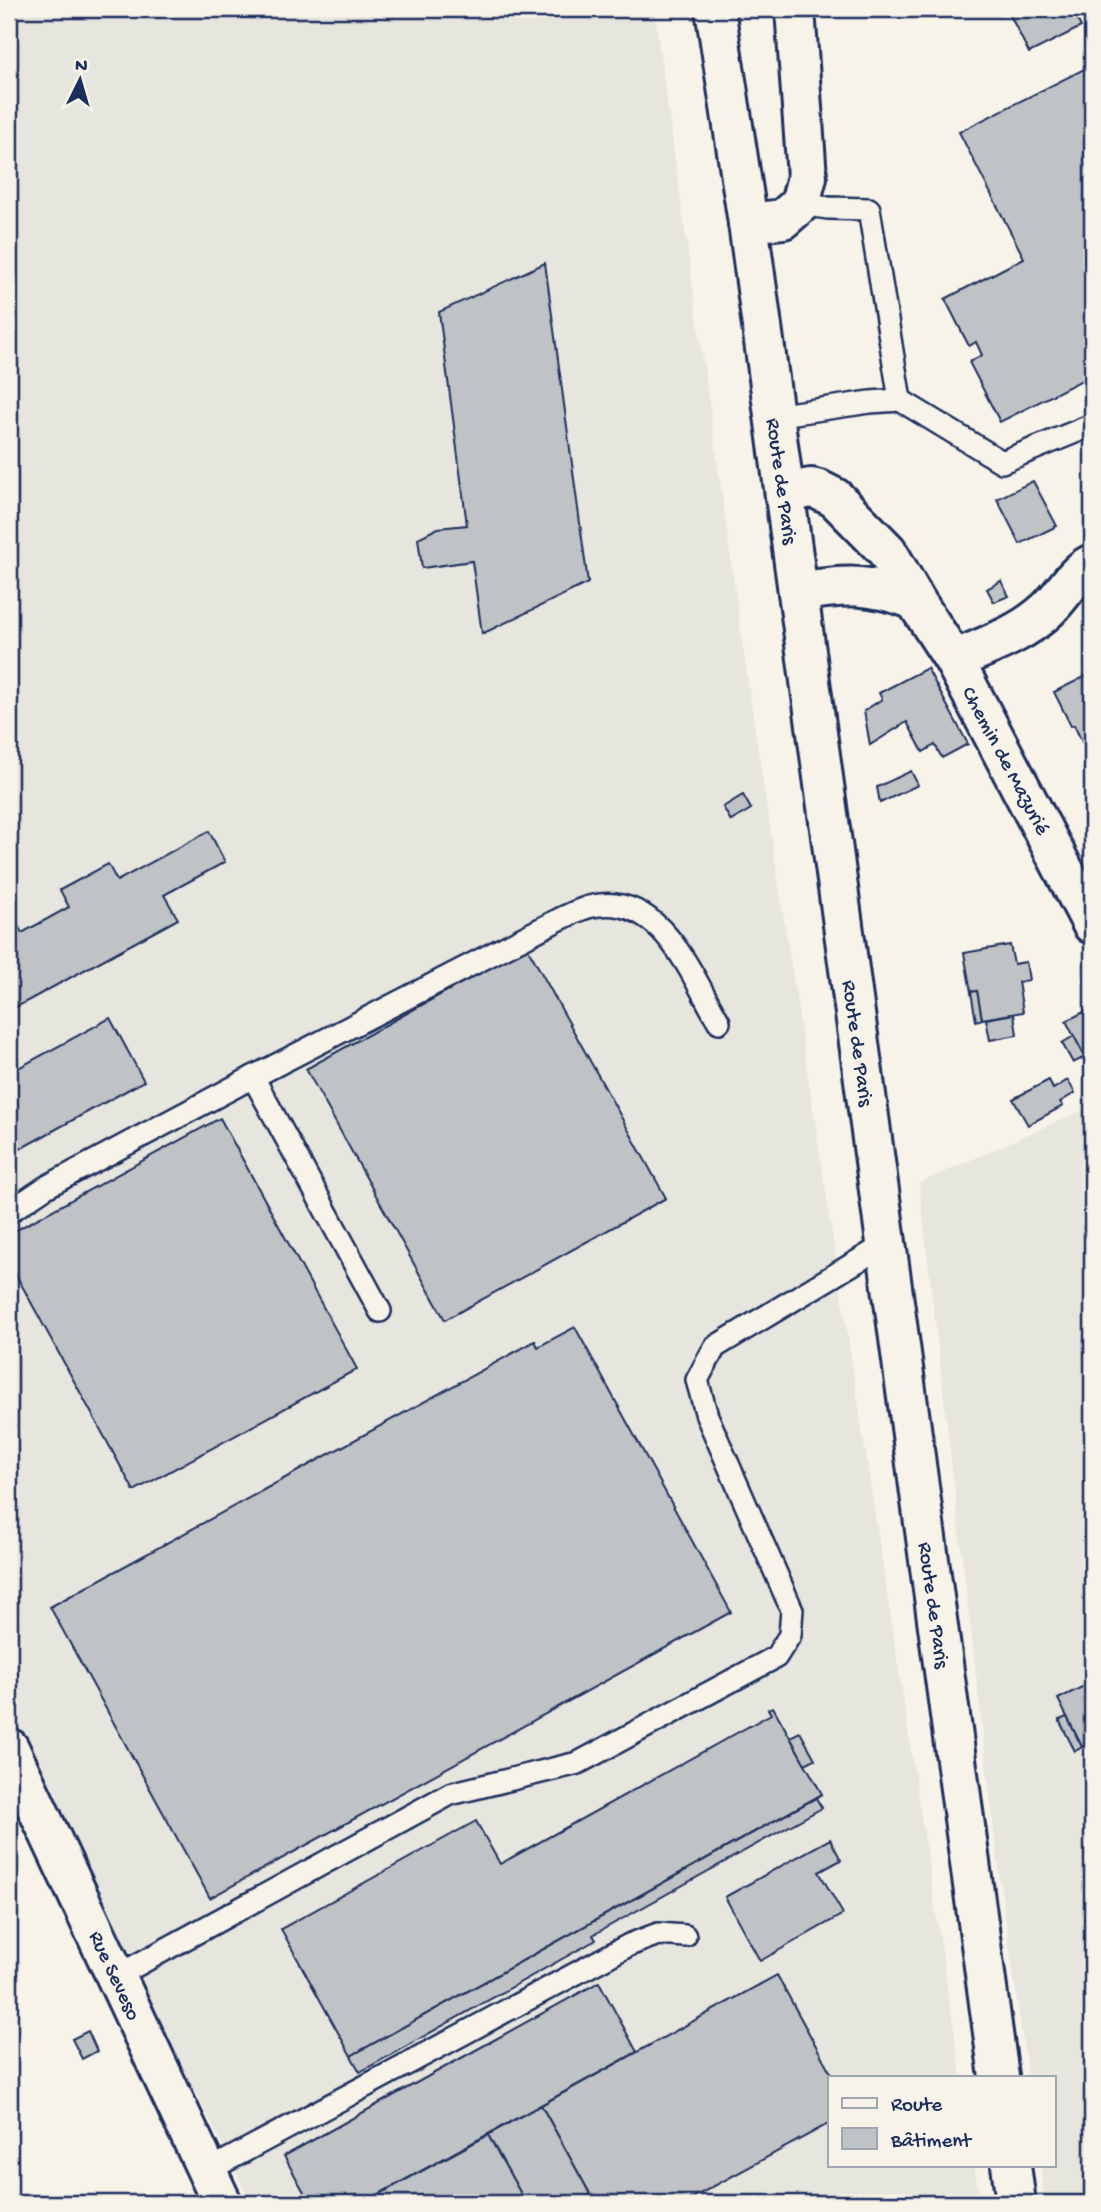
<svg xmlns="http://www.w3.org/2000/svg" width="1101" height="2212" viewBox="0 0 1101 2212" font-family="'Gochi Hand',sans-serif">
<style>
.built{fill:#e6e5de}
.building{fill:#c0c3c5;stroke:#1b2f5e;stroke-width:2}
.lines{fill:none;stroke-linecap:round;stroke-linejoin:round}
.lane-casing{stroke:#1b2f5e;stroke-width:26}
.street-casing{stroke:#1b2f5e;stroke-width:44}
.secondary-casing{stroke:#1b2f5e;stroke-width:44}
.primary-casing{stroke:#1b2f5e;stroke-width:44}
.lane{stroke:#f7f3e8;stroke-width:21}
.street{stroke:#f7f3e8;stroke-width:38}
.secondary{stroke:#f7f3e8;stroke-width:38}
.primary{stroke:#f7f3e8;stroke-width:38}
.labels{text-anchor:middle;stroke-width:7;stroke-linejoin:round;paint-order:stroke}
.street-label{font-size:21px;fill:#1b2f5e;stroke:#f7f3e8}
</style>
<rect width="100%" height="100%" fill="#f7f3e8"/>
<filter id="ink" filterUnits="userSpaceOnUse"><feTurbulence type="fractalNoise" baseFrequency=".0143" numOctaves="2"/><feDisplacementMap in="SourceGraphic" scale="14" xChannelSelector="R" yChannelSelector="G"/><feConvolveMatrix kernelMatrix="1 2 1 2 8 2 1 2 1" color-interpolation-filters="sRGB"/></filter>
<g filter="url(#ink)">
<g class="built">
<path d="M 9,9 L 654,9 L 750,697 L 961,2077 L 830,2077 L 830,2165 L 974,2165 L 980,2203 L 251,2203 L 9,1717 Z"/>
<path d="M 1092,1106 L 1092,2203 L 1045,2203 L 1040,2165 L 1054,2165 L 1054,2077 L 1028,2077 L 1000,1882 L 919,1183 Z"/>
</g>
<g class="building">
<path d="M 1007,9 L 1072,9 L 1081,27 L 1029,53 Z"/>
<path d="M 1092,65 L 1092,375 L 1000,422 L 969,362 L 982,355 L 976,342 L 969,346 L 945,299 L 1024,258 L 959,132 Z"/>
<path d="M 545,263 L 588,583 L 482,634 L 472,561 L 422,568 L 418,538 L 438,528 L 467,525 L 439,312 Z"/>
<path d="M 1033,481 L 1057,526 L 1020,544 L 997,499 Z"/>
<path d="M 1001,581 L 1009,596 L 994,602 L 987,589 Z"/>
<path d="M 927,668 L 968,744 L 942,758 L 935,745 L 923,752 L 907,722 L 870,745 L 864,711 L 882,699 L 879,693 Z"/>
<path d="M 1092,673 L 1092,742 L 1084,746 L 1074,725 L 1071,726 L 1054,692 Z"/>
<path d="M 911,771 L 918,785 L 880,803 L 877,787 Z"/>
<path d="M 743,795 L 751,809 L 731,821 L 723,807 Z"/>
<path d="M 209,831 L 225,862 L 164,895 L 178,919 L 9,1011 L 9,917 L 12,915 L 22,933 L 69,907 L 60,890 L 108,864 L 117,881 Z"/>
<path d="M 1010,945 L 1014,964 L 1026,962 L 1029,980 L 1018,982 L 1023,1012 L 982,1019 L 977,991 L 971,992 L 964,953 Z"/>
<path d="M 527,947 L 666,1198 L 445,1320 L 306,1069 Z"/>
<path d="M 977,991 L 982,1019 L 976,1021 L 971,992 Z"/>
<path d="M 1092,1008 L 1092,1071 L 1066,1021 Z"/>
<path d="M 1014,1014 L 1017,1035 L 990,1040 L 986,1019 Z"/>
<path d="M 110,1018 L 144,1081 L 9,1155 L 9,1073 Z"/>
<path d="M 1074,1036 L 1085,1057 L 1073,1063 L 1062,1043 Z"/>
<path d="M 1049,1080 L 1053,1089 L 1068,1080 L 1075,1093 L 1060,1102 L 1063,1106 L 1028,1125 L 1013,1099 Z"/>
<path d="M 220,1118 L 357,1369 L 134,1491 L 9,1262 L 9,1234 Z"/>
<path d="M 575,1327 L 731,1612 L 210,1898 L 50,1607 L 535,1341 L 538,1347 Z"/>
<path d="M 1092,1682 L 1092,1742 L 1082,1747 L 1058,1699 Z"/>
<path d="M 773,1707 L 822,1794 L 351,2056 L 281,1929 L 476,1821 L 500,1864 L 771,1714 L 768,1709 Z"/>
<path d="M 1067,1717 L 1082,1747 L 1075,1751 L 1059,1720 Z"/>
<path d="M 800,1732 L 815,1759 L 805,1764 L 790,1737 Z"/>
<path d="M 816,1798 L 822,1808 L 593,1935 L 596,1940 L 360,2072 L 351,2056 Z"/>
<path d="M 830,1839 L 841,1860 L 819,1872 L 843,1914 L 760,1961 L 725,1897 Z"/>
<path d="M 777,1975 L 833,2077 L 830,2077 L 830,2123 L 683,2203 L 595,2203 L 541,2105 Z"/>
<path d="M 599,1982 L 637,2052 L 363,2203 L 310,2203 L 284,2156 Z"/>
<path d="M 88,2031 L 97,2051 L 82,2059 L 72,2039 Z"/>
<path d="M 541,2105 L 595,2203 L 526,2203 L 488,2135 Z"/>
<path d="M 488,2135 L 526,2203 L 363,2203 Z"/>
</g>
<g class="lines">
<defs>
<g id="lane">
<path d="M 800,204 L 828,208 L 869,209 L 900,400"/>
<path d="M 774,416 L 870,402 L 900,400 L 1002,462 L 1092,425"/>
<path d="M 253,1077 L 380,1311"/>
<path d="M 9,1212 L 46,1187 L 253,1077 L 558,920 C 569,915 581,908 593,906 C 661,892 691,975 719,1022"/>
<path d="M 117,1976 L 450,1794 L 578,1763 L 776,1657 L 790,1635 L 792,1610 L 707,1416 L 697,1380 L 715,1347 L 886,1244"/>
<path d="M 207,2171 L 629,1945 L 658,1934 L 685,1936"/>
</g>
<g id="street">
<path d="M 748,223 L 783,219 L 800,204 L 807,177 L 795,9"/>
<path d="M 785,493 L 811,488 L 819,490 L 835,498 L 887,551 L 915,600 L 954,660 L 1092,924"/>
<path d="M 798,592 C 846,584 869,583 915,600"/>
<path d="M 954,660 C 986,646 1020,635 1046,611 C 1062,597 1073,573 1092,564"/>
</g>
<path id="secondary" d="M 9,1748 L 222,2203"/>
<g id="primary">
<path d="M 715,9 L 748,223 L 999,2077"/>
<path d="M 1011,2165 L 1016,2203"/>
</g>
</defs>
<use href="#lane" class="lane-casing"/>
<use href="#street" class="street-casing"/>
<use href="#secondary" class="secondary-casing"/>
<use href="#primary" class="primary-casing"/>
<use href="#lane" class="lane"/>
<use href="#street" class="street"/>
<use href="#secondary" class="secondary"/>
<use href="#primary" class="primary"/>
</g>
</g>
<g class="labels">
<g class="street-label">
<text transform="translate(783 481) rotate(82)" y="7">Route de Paris</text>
<text transform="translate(1007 760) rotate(62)" y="7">Chemin de Mazurié</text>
<text transform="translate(859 1043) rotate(82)" y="7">Route de Paris</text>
<text transform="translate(935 1605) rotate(82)" y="7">Route de Paris</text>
<text transform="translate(116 1975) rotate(65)" y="7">Rue Seveso</text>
</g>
</g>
<rect width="1101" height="2212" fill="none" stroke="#f7f3e8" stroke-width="35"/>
<rect x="18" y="18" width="1066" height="2177" fill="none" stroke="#1b2f5e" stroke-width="2.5" filter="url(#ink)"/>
<rect x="828" y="2076" width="228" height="91" fill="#f7f3e8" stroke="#9fa5b1" stroke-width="2"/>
<rect x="842" y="2098" width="35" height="10" fill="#f7f3e8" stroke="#9fa5b1" stroke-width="2"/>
<text x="891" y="2110" font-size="21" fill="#1b2f5e">Route</text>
<rect x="842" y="2128" width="35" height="21" fill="#c0c3c5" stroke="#9fa5b1" stroke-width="2"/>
<text x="891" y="2146" font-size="21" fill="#1b2f5e">Bâtiment</text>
<g transform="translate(80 80) rotate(5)" stroke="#f7f3e8" stroke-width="5" paint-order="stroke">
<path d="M0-5L12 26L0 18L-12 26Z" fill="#1b2f5e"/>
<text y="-10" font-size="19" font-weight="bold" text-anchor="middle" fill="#1b2f5e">N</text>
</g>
</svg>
